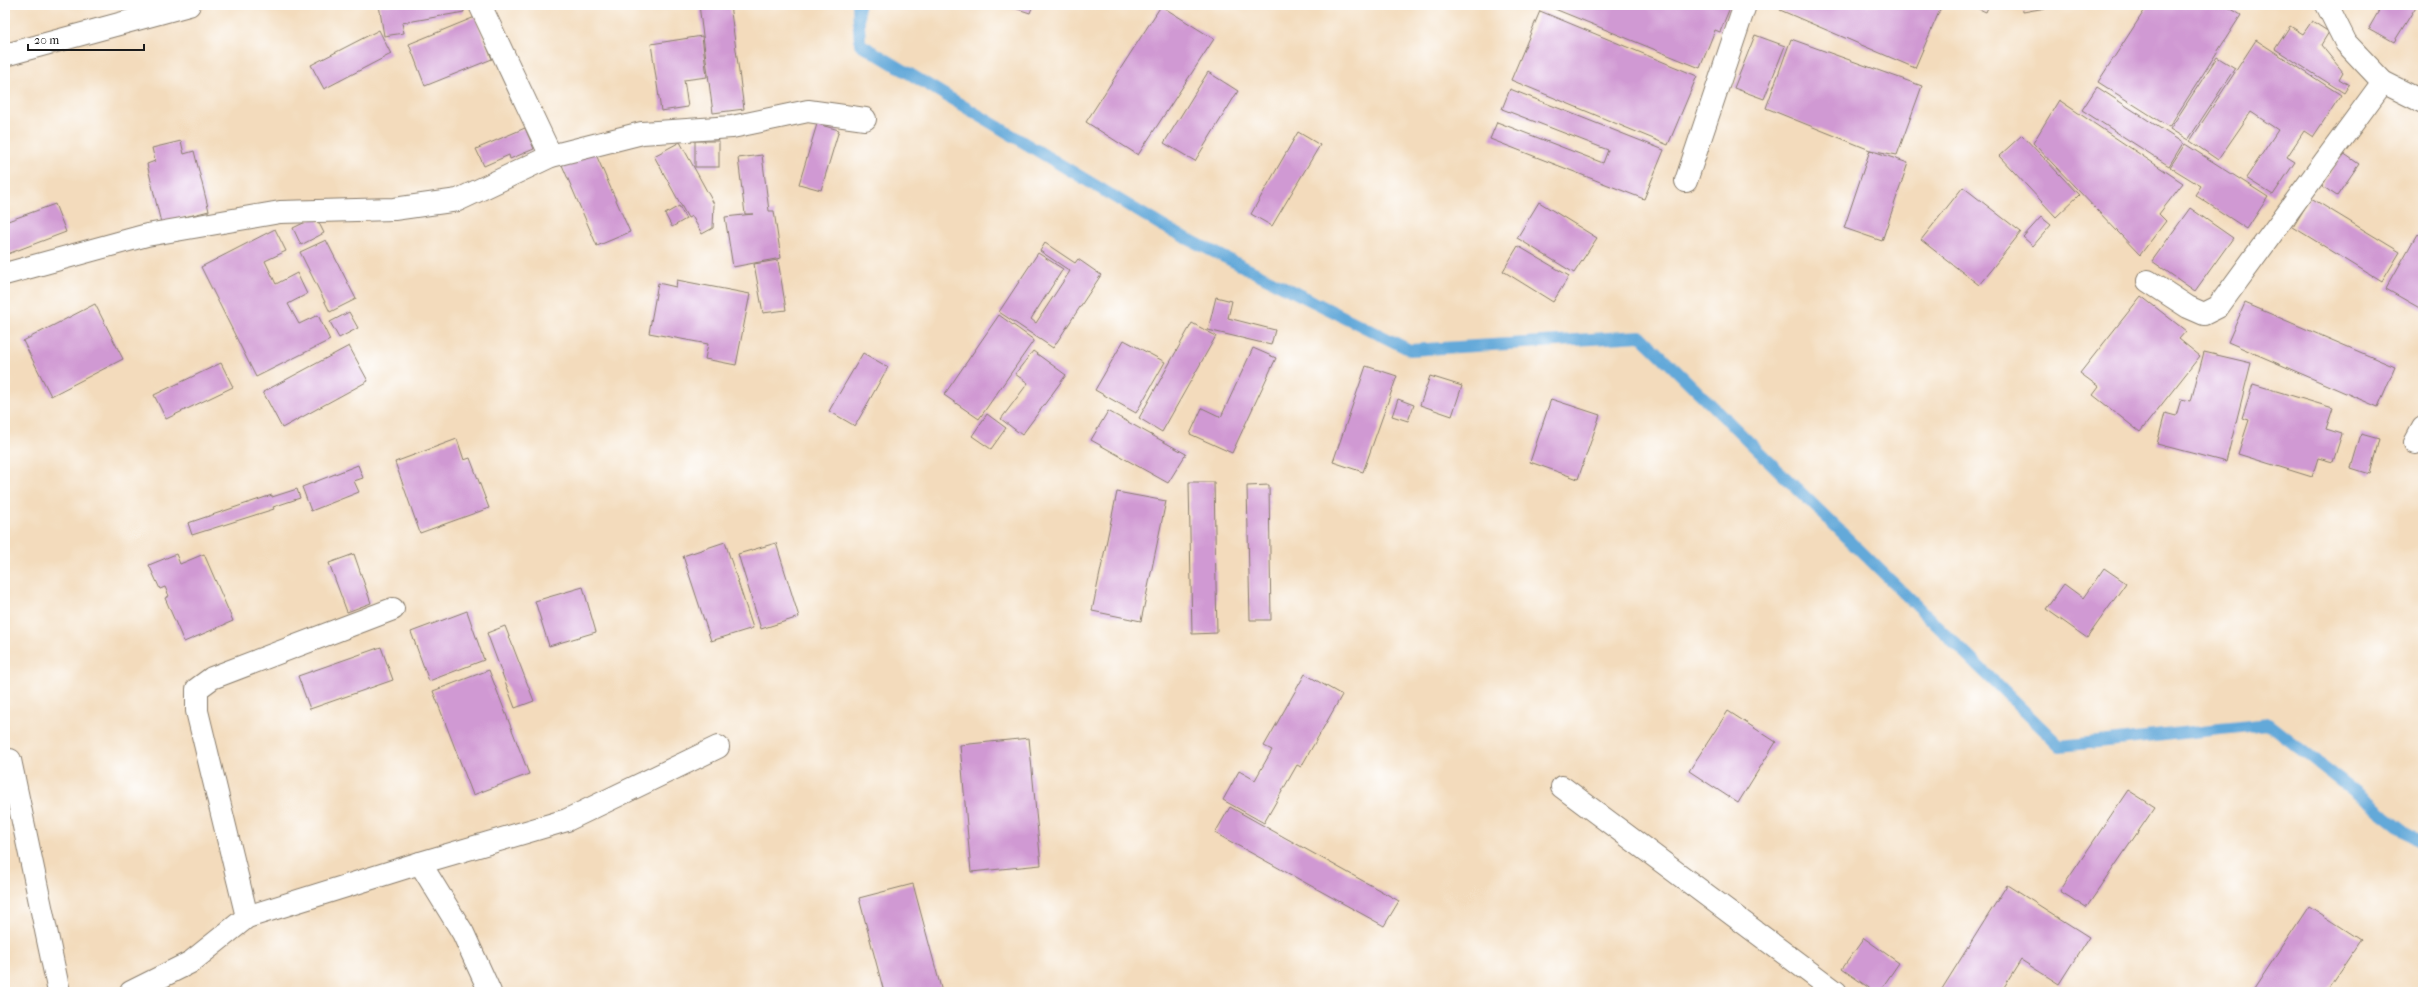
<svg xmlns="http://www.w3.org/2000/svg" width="2428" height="997" viewBox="0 0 2428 997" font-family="'IM FELL French Canon',serif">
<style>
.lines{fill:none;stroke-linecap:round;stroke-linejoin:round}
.stream{stroke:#63a9d9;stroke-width:12}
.building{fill:#d099d3}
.minor-casing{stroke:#887c6c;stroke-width:24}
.minor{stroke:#fff;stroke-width:22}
</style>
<rect width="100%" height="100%" fill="#fff"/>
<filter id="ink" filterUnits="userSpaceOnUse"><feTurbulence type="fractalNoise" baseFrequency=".025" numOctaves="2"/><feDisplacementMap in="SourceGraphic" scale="8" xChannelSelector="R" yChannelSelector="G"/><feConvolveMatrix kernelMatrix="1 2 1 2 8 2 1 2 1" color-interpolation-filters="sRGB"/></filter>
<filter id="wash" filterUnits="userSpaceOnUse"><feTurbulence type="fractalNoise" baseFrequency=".012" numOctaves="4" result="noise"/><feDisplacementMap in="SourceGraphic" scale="16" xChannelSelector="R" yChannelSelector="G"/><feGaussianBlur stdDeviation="0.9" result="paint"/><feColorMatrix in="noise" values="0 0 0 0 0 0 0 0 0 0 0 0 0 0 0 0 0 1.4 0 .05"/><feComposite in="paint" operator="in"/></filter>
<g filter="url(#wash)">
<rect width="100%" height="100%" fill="#f3dbbc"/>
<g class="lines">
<path class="stream" d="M 858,5 L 860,44 L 1166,228 L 1410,350 L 1641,336 L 2060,746 L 2268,724 L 2423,845"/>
</g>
<g id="blocks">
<g class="building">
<path d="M 379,5 L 463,5 L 464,12 L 402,23 L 404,33 L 384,36 Z"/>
<path d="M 699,5 L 730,5 L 744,109 L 713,113 Z"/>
<path d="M 1006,5 L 1033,5 L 1030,13 Z"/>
<path d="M 1545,5 L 1731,5 L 1720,32 L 1715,30 L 1700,68 Z"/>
<path d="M 1782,5 L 1942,5 L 1915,68 L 1780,10 Z"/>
<path d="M 1970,5 L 1989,5 L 1986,12 Z"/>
<path d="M 2022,5 L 2057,5 L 2057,6 L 2023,12 Z"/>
<path d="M 2148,5 L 2225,5 L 2241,15 L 2169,127 L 2098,82 Z"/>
<path d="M 2378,5 L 2417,5 L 2394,42 L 2369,28 L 2381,7 Z"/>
<path d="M 1161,6 L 1214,39 L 1138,155 L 1086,122 Z"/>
<path d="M 1540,11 L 1697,76 L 1668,145 L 1511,80 Z"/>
<path d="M 475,17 L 492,59 L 425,86 L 409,44 Z"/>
<path d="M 2312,21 L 2329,32 L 2321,45 L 2343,72 L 2339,79 L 2349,85 L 2344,93 L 2275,49 L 2290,26 L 2303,34 Z"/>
<path d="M 379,30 L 391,54 L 324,89 L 311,65 Z"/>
<path d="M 1755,35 L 1785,46 L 1764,99 L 1734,88 Z"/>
<path d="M 702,36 L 707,77 L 684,80 L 688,107 L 661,111 L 651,44 Z"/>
<path d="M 1791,39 L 1922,86 L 1897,155 L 1870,150 L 1908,163 L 1882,241 L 1844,228 L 1870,150 L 1766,108 Z"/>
<path d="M 2256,40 L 2341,95 L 2313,137 L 2304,131 L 2287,157 L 2295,162 L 2273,195 L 2246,178 L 2278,130 L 2251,112 L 2218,160 L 2190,141 Z"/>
<path d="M 2217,57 L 2235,68 L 2188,140 L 2170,129 Z"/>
<path d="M 1208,72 L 1238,91 L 1195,161 L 1164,143 Z"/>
<path d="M 2097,87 L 2183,143 L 2169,166 L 2082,110 Z"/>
<path d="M 1510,89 L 1664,150 L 1644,199 L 1490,139 L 1497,122 L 1603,163 L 1608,150 L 1502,109 Z"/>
<path d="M 2059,100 L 2183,183 L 2159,214 L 2166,221 L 2140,255 L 2033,143 Z"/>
<path d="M 817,124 L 839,130 L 821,190 L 799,184 Z"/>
<path d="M 525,128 L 534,149 L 510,159 L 509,155 L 484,166 L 476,149 Z"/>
<path d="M 1298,132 L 1320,145 L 1272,226 L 1251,214 Z"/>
<path d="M 2022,135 L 2079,195 L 2056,217 L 1999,156 Z"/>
<path d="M 181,141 L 184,154 L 194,151 L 209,211 L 161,223 L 147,164 L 155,161 L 152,148 Z"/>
<rect x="695" y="141" width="24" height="26"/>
<path d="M 680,142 L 714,204 L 713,228 L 702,234 L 692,216 L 688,218 L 654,156 Z"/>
<path d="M 2185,144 L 2268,197 L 2247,229 L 2195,195 L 2201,186 L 2170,167 Z"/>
<path d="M 594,150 L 630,232 L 597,246 L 562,165 Z"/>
<path d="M 2343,153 L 2359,164 L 2337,196 L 2322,186 Z"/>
<path d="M 762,155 L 769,211 L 774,211 L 781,258 L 733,267 L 725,217 L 753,214 L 745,214 L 738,158 Z"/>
<path d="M 1963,187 L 2021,232 L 1979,285 L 1921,240 Z"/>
<path d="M 2311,198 L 2400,252 L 2382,282 L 2293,227 Z"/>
<path d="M 1539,202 L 1597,238 L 1574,273 L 1517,238 Z"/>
<path d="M 55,204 L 66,232 L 5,255 L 5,222 Z"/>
<path d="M 679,206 L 686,219 L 672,227 L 665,214 Z"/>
<path d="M 2190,208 L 2233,238 L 2195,291 L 2152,261 Z"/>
<path d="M 316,217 L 324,233 L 301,245 L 293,228 Z"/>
<path d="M 2041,217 L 2051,225 L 2033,246 L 2023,237 Z"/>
<path d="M 275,229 L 286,251 L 265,261 L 276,284 L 297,273 L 307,294 L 288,304 L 299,324 L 318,315 L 330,340 L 256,377 L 201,267 Z"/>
<path d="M 2417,234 L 2423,238 L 2423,310 L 2386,289 Z"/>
<path d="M 326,240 L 356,299 L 330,312 L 300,252 Z"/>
<path d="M 1045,243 L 1075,263 L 1078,259 L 1101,275 L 1053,348 L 999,312 L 1038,253 L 1063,269 L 1031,319 L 1036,323 L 1070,271 L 1040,251 Z"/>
<path d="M 1518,246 L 1569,276 L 1553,302 L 1503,271 Z"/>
<path d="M 778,260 L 786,310 L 763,313 L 754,264 Z"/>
<path d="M 677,280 L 750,294 L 736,365 L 705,359 L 708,344 L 649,333 L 658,283 L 676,287 Z"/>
<path d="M 2141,296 L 2186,331 L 2179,339 L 2200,356 L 2140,432 L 2093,395 L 2099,387 L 2080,373 Z"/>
<path d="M 1216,297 L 1232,301 L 1228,318 L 1275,330 L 1271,345 L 1208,330 Z"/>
<path d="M 2245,303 L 2395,367 L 2378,407 L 2228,342 Z"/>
<path d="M 95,304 L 123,359 L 51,396 L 23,341 Z"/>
<path d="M 349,312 L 358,328 L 339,338 L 330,322 Z"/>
<path d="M 999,315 L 1034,340 L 979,419 L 944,395 Z"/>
<path d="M 1192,323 L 1216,336 L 1162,432 L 1139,418 Z"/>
<path d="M 1124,340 L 1165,362 L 1136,413 L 1095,390 Z"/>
<path d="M 349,346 L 368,381 L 282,428 L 263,392 Z"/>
<path d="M 1253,348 L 1276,358 L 1232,453 L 1190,434 L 1202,408 L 1221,417 Z"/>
<path d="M 1033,351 L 1066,375 L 1022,435 L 1001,419 L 1028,383 L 1015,374 Z"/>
<path d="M 2204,352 L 2251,363 L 2226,462 L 2157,444 L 2165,413 L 2176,416 L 2181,399 L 2191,401 Z"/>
<path d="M 863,353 L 888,367 L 855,426 L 829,411 Z"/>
<path d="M 221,363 L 233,387 L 166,419 L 154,395 Z"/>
<path d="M 1366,366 L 1397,376 L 1363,472 L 1333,462 Z"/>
<path d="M 1430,376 L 1462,386 L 1452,416 L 1420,405 Z"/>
<path d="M 2253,384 L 2333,408 L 2326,429 L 2342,434 L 2333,462 L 2318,458 L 2312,477 L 2238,454 L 2249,420 L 2242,418 Z"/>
<path d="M 1398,399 L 1414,405 L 1408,421 L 1392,416 Z"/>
<path d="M 1551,399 L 1600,415 L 1578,479 L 1530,462 Z"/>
<path d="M 1108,411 L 1186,454 L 1168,483 L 1091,440 Z"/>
<path d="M 987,414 L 1006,428 L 991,449 L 972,436 Z"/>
<path d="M 2361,434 L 2379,439 L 2370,474 L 2351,468 Z"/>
<path d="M 457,439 L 464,460 L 470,458 L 489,508 L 420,533 L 395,462 Z"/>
<path d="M 358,465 L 363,478 L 354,481 L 359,492 L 311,511 L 302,487 Z"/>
<path d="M 1189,482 L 1214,482 L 1217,633 L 1192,634 Z"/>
<path d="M 1269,485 L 1271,620 L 1250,620 L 1247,486 Z"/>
<path d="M 297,489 L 300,498 L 273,507 L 274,509 L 192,535 L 188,523 L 272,495 L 272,497 Z"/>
<path d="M 1117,492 L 1166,501 L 1141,621 L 1092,611 Z"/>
<path d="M 725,542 L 753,628 L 711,641 L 683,556 Z"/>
<path d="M 776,543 L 799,617 L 761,629 L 738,554 Z"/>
<path d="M 176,554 L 180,564 L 204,554 L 233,621 L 184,642 L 165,598 L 169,596 L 165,587 L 160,589 L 149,565 Z"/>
<path d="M 354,554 L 371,603 L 347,612 L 329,563 Z"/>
<path d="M 2104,568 L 2126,583 L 2087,638 L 2046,609 L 2064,584 L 2083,598 Z"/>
<path d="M 583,587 L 596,632 L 549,646 L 535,601 Z"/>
<path d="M 467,611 L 484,660 L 429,681 L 411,632 Z"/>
<path d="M 505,626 L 534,701 L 515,708 L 487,633 Z"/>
<path d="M 381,647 L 393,680 L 310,709 L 298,676 Z"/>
<path d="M 489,670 L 529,774 L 473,795 L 433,691 Z"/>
<path d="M 1305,674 L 1342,695 L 1301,767 L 1297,765 L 1264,823 L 1223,800 L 1239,771 L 1255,780 L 1272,750 L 1264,746 Z"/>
<path d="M 1728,711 L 1776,742 L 1738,803 L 1689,771 Z"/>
<path d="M 1029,738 L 1041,865 L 971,872 L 960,745 Z"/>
<path d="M 2128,790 L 2155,807 L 2086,908 L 2060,891 Z"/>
<path d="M 1230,807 L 1399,901 L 1384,926 L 1215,833 Z"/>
<path d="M 913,884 L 942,992 L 884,992 L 859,898 Z"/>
<path d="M 2007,885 L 2089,937 L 2059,984 L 2021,960 L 2001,992 L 1940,992 Z"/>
<path d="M 2309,906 L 2361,940 L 2326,992 L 2252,992 Z"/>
<path d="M 1864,938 L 1899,963 L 1879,992 L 1875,992 L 1842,969 Z"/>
</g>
</g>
</g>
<g filter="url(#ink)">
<use href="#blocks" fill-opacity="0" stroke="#887c6c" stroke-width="1"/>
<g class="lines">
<defs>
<g id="minor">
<path d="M 480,5 L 551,156"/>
<path d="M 2327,5 L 2346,43 L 2383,82 L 2423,102"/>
<path d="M 5,55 L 189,5"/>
<path d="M 1686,181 L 1745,5"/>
<path d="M 5,274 L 147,235 L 280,212 L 394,209 L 458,200 L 551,156 L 642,133 L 732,127 L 808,111 L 865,119"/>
<path d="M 2148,281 L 2188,307 L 2204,314 L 2218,307 L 2383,82"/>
<path d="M 2415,443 L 2423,428"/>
<path d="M 10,760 L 59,992"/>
<path d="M 1562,787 L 1836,992"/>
<path d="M 420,863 L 567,820 L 718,747"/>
<path d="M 247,917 L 197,711 L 197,689 L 212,678 L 393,609"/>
<path d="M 131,992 L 191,962 L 247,917 L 420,863 L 463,933 L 490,992"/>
</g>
</defs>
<use href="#minor" class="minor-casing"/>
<use href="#minor" class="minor"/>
</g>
</g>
<rect width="2428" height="997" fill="none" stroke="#fff" stroke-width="20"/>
<path d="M28 44v6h116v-6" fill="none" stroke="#1c1c1c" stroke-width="2"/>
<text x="34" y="44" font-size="12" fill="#1c1c1c" stroke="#ffffff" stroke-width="3" paint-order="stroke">20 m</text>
</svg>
